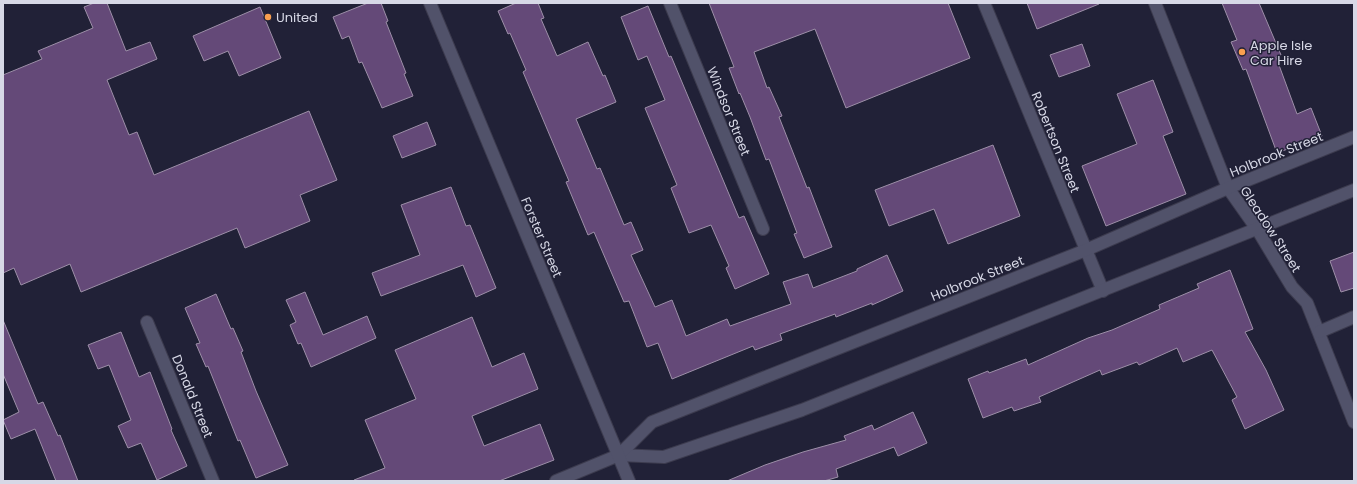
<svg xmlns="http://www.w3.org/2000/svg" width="1357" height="484" viewBox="0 0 1357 484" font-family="Poppins,sans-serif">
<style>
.building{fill:#644978;stroke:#9d8fa8}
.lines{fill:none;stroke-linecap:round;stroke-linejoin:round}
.street-casing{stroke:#3c3b4e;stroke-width:14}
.secondary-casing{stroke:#3c3b4e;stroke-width:14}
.street{stroke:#51526a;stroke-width:12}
.secondary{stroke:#51526a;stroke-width:12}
.poi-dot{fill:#fa9f4f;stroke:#212137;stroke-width:1.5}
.labels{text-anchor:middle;stroke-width:3;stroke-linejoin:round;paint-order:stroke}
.poi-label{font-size:13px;fill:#d7d8e6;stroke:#212137;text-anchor:start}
.street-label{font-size:13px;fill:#d7d8e6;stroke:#212137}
</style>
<rect width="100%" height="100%" fill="#212137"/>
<g class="building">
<path d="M 94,3 L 107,3 L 126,51 L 150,42 L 157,59 L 107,80 L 129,135 L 137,132 L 154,175 L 309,111 L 337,180 L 300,195 L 310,221 L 245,248 L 237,228 L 81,292 L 70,264 L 21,285 L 14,268 L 3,273 L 3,75 L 42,59 L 38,51 L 93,28 L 84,7 Z"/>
<path d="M 368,3 L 381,3 L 388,21 L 386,22 L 406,73 L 404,74 L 413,96 L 382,108 L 362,62 L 359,63 L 349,36 L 342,39 L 333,17 Z"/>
<path d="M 516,3 L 538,3 L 544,18 L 541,19 L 557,56 L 588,42 L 603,76 L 605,75 L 616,102 L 576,119 L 597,169 L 600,168 L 624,225 L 631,222 L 643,250 L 631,255 L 655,307 L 672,300 L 686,336 L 727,319 L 730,326 L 791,304 L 783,282 L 808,274 L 813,288 L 857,271 L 857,269 L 887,255 L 903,291 L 872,305 L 872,303 L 836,317 L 835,314 L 780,334 L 782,340 L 755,350 L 753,346 L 672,379 L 658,343 L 647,347 L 629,301 L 624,302 L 594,232 L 588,235 L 566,182 L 569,181 L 523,72 L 526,70 L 510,33 L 508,34 L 498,11 Z"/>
<path d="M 709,3 L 948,3 L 970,58 L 846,108 L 815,29 L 754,52 L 767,88 L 769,87 L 782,116 L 779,117 L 794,155 L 807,188 L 809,187 L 832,247 L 804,258 L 794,234 L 797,233 L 769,159 L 766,160 L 750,117 L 740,93 L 739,94 L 729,68 L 734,67 Z"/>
<path d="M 1027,3 L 1099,3 L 1099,4 L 1037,29 Z"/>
<path d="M 1222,3 L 1259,3 L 1281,55 L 1276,57 L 1297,114 L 1311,108 L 1322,136 L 1277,153 L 1246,69 L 1243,70 L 1231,42 L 1237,40 Z"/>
<path d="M 648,6 L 669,57 L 671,56 L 739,218 L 744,216 L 769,274 L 735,289 L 726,268 L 729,266 L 711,225 L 689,233 L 671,188 L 677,185 L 645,108 L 665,100 L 647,56 L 638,60 L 621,17 Z"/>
<path d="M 260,7 L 281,58 L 239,76 L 228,51 L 204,61 L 193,36 Z"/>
<path d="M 1082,44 L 1090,66 L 1059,77 L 1050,55 Z"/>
<path d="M 1153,80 L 1173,132 L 1163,136 L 1186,194 L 1106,226 L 1082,166 L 1137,144 L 1117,94 Z"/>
<path d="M 427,122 L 436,145 L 402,158 L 393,136 Z"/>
<path d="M 993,145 L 1020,216 L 948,244 L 934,209 L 889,226 L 875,190 Z"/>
<path d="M 451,187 L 466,226 L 470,225 L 496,288 L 476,297 L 463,265 L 381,296 L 372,273 L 420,255 L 401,205 Z"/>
<path d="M 1354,252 L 1354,288 L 1341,292 L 1330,261 Z"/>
<path d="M 1230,270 L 1253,329 L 1245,332 L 1266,370 L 1284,410 L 1245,429 L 1232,400 L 1237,397 L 1212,350 L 1183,362 L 1177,348 L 1139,365 L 1137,362 L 1102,375 L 1100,370 L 1039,397 L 1041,402 L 1014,411 L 1012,407 L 983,418 L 968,379 L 988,371 L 989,373 L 1026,359 L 1028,365 L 1088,338 L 1112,330 L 1160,309 L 1159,305 L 1199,288 L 1197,284 Z"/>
<path d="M 305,292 L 323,335 L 367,316 L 376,338 L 311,367 L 301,343 L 298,344 L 290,325 L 296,322 L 286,300 Z"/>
<path d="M 216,294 L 231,329 L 233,328 L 243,351 L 241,352 L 256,391 L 288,465 L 256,478 L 240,440 L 238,441 L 208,366 L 206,367 L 196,344 L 200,343 L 185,308 Z"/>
<path d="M 472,317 L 492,367 L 524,353 L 538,389 L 472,416 L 484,446 L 540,424 L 554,460 L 499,481 L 354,481 L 354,480 L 385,468 L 365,420 L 416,399 L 395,350 Z"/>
<path d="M 3,320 L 38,404 L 43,402 L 58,436 L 60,435 L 78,481 L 56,481 L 35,429 L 11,439 L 3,420 L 19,412 L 3,374 Z"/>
<path d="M 121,332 L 139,377 L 150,372 L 172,429 L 171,430 L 187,466 L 157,480 L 141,443 L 128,448 L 118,426 L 131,420 L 109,365 L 98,369 L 88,345 Z"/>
<path d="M 913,412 L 927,443 L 898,456 L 894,447 L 836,469 L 838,477 L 824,481 L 727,481 L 765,465 L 803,452 L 846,440 L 844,436 L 872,425 L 874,430 Z"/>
</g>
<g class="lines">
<defs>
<g id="street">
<path d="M 670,3 L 763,229"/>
<path d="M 984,3 L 1103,291"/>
<path d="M 1155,3 L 1228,188 L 1257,229 L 1292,287 L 1307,303 L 1354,422"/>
<path d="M 147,322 L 213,481"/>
<path d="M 1319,332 L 1354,317"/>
<path d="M 619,455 L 664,457 L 802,410 L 1354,190"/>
<path d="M 556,481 L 619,455 L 652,422 L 1086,250 L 1228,188 L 1354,137"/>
</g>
<path id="secondary" d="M 430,3 L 629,481"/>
</defs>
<use href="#street" class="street-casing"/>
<use href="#secondary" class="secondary-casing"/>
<use href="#street" class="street"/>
<use href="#secondary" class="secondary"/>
</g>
<g class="poi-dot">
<circle cx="268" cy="17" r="4"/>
<circle cx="1242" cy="52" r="4"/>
</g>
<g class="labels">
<g class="poi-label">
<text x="276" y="22">United</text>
<text x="1250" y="50">Apple Isle<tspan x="1250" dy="15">Car Hire</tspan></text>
</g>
<g class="street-label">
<text transform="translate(729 111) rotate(68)" y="5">Windsor Street</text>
<text transform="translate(1056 142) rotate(68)" y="5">Robertson Street</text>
<text transform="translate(1276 154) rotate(-22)" y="5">Holbrook Street</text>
<text transform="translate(1271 229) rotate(57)" y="5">Gleadow Street</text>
<text transform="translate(542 237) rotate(67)" y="5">Forster Street</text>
<text transform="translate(977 278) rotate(-22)" y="5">Holbrook Street</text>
<text transform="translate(193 396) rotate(68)" y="5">Donald Street</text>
</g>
</g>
<rect width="1357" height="484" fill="none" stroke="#d7d8e6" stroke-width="8"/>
</svg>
